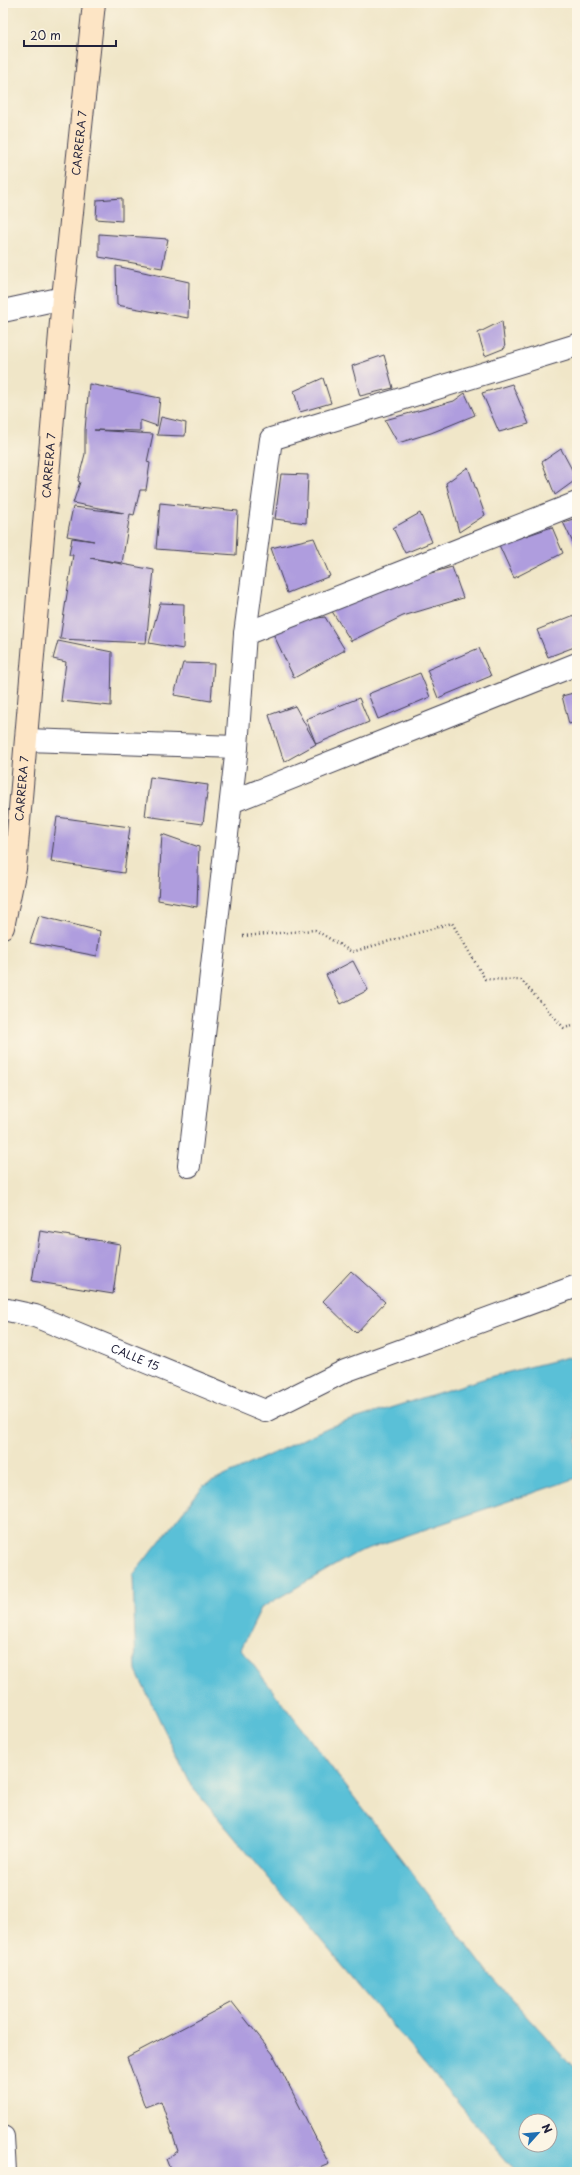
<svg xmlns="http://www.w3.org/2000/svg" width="580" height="2175" viewBox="0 0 580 2175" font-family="'Playpen Sans',sans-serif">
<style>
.water{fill:#5ac0d7;stroke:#3e7189;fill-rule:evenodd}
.building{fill:#af9dde}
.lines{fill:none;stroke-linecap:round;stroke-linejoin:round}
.street-casing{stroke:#413f50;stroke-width:24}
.secondary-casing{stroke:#413f50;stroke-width:24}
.path{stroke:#413f50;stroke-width:2.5;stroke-dasharray:1 3;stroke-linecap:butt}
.street{stroke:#fff;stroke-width:22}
.secondary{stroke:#fde5c5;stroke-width:22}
.labels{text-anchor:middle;stroke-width:3.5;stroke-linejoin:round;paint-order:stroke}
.street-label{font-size:11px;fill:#22223b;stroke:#fcf5e5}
</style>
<rect width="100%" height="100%" fill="#fcf5e5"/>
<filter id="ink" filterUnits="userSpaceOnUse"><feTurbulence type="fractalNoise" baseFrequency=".025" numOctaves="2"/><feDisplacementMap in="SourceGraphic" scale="8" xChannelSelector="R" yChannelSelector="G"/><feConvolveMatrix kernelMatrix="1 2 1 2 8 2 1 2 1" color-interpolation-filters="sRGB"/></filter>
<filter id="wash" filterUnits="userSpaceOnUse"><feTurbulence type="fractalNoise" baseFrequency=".012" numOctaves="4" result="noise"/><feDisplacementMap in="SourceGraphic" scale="16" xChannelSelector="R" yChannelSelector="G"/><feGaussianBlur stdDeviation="0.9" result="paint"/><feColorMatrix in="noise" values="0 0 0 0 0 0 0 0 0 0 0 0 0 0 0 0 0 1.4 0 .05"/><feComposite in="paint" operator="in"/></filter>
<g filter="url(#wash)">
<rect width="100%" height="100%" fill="#f0e6c8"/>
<path class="water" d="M 577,1355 L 577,1478 L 358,1552 L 261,1608 L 241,1649 L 489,1974 L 577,2071 L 577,2172 L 516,2172 L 192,1787 L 136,1671 L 133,1575 L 203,1486 L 329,1427 L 489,1377 ZM 526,2121 L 550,2121 L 550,2145 L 526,2145 Z"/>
<g id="blocks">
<g class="building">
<path d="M 122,198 L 122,221 L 96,219 L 97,200 Z"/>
<path d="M 99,234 L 168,239 L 162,268 L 99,257 Z"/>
<path d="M 116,266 L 189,282 L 188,318 L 117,305 Z"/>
<path d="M 502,321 L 505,348 L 485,356 L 478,333 Z"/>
<path d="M 384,355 L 393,388 L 360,396 L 352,366 Z"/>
<path d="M 323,378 L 331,403 L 300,412 L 294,391 Z"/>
<path d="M 89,384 L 160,398 L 157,426 L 140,420 L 140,431 L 94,430 L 153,434 L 147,462 L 150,463 L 146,490 L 140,490 L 134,515 L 130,514 L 122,563 L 90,558 L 154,570 L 146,643 L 60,639 L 73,555 L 69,555 L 72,538 L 94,541 L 67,536 L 73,507 L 124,513 L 73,503 L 80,482 L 78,481 L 85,454 L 85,430 Z"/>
<path d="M 512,384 L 529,424 L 499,432 L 482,393 Z"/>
<path d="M 465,393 L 475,415 L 431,433 L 398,443 L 385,420 L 454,401 Z"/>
<path d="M 161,417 L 186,423 L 185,436 L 157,435 Z"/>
<path d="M 561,449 L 577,479 L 555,495 L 542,462 Z"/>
<path d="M 577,457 L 577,473 L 573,459 Z"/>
<path d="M 468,467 L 485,515 L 459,532 L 446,483 Z"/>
<path d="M 281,474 L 308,475 L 306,523 L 275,519 Z"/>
<path d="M 160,503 L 238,511 L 236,555 L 156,549 Z"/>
<path d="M 420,513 L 432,542 L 405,553 L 393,528 Z"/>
<path d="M 577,518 L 577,546 L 575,547 L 563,522 Z"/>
<path d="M 552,527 L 563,553 L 514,578 L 499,545 Z"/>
<path d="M 314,538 L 330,576 L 287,593 L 271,548 Z"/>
<path d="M 452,567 L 463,598 L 403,616 L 351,641 L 326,602 Z"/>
<path d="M 160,603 L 184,604 L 183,649 L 149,643 Z"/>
<path d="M 577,614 L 577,646 L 548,657 L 537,630 Z"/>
<path d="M 325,617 L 345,650 L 294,678 L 269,625 Z"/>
<path d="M 58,641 L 112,652 L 111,706 L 61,701 L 66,662 L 53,659 Z"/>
<path d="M 479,648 L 491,676 L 438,698 L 427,670 Z"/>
<path d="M 183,663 L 214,664 L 211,701 L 174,695 Z"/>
<path d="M 420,673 L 430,697 L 378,719 L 368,694 Z"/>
<path d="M 577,692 L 577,722 L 569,724 L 562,696 Z"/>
<path d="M 359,698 L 369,722 L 316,744 L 306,719 Z"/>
<path d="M 295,706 L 316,744 L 284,762 L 269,715 Z"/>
<path d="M 150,777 L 208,785 L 203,824 L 145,816 Z"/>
<path d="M 57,817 L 130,827 L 124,873 L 51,862 Z"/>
<path d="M 162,834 L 199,847 L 197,907 L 158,900 Z"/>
<path d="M 39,916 L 100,931 L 97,956 L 30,943 Z"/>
<path d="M 353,961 L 368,990 L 341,1004 L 326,975 Z"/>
<path d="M 40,1231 L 120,1244 L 113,1294 L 32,1281 Z"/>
<path d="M 351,1271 L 385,1302 L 356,1333 L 323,1301 Z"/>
<path d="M 232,2002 L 273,2054 L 329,2164 L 310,2172 L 171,2172 L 166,2159 L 178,2151 L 161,2101 L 145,2107 L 127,2057 Z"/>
</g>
</g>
</g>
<g filter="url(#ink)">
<use href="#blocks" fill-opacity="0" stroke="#413f50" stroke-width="1"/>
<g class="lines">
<defs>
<g id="street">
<path d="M 3,311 L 63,298"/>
<path d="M 245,634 L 577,503"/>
<path d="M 26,740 L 237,747"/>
<path d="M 231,802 L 577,664"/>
<path d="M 189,1166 L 237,747 L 245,634 L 271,439 L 577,345"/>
<path id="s1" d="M 3,1309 L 35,1316 L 265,1411 L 345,1371 L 577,1286"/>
<path d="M 3,2137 L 5,2172"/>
</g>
<g id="secondary">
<path id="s2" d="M 3,927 L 15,869 L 63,298 L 94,3"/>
</g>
</defs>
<use href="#street" class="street-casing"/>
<use href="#secondary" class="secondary-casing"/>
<path class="path" d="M 243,936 L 315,930 L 352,952 L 452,923 L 485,979 L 521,980 L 564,1028 L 577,1025"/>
<use href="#street" class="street"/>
<use href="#secondary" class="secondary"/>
</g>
</g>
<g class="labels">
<g class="street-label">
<text dy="4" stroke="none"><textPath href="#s2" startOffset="788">CARRERA 7</textPath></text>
<text dy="4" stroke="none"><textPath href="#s2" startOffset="464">CARRERA 7</textPath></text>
<text dy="4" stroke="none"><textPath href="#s2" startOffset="140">CARRERA 7</textPath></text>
<text dy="4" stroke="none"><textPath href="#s1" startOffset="141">CALLE 15</textPath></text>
</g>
</g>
<rect width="580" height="2175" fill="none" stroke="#fcf5e5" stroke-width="16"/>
<g transform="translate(538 2133) rotate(63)"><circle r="19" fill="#fcf5e5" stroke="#a5a1a1"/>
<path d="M0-3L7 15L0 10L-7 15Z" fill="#1f6fb2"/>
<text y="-6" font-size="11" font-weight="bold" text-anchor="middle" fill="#22223b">N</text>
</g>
<path d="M24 40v6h92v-6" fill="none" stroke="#22223b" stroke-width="2"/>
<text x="30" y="40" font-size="12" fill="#22223b" stroke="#fcf5e5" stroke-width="3" paint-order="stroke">20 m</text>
</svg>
